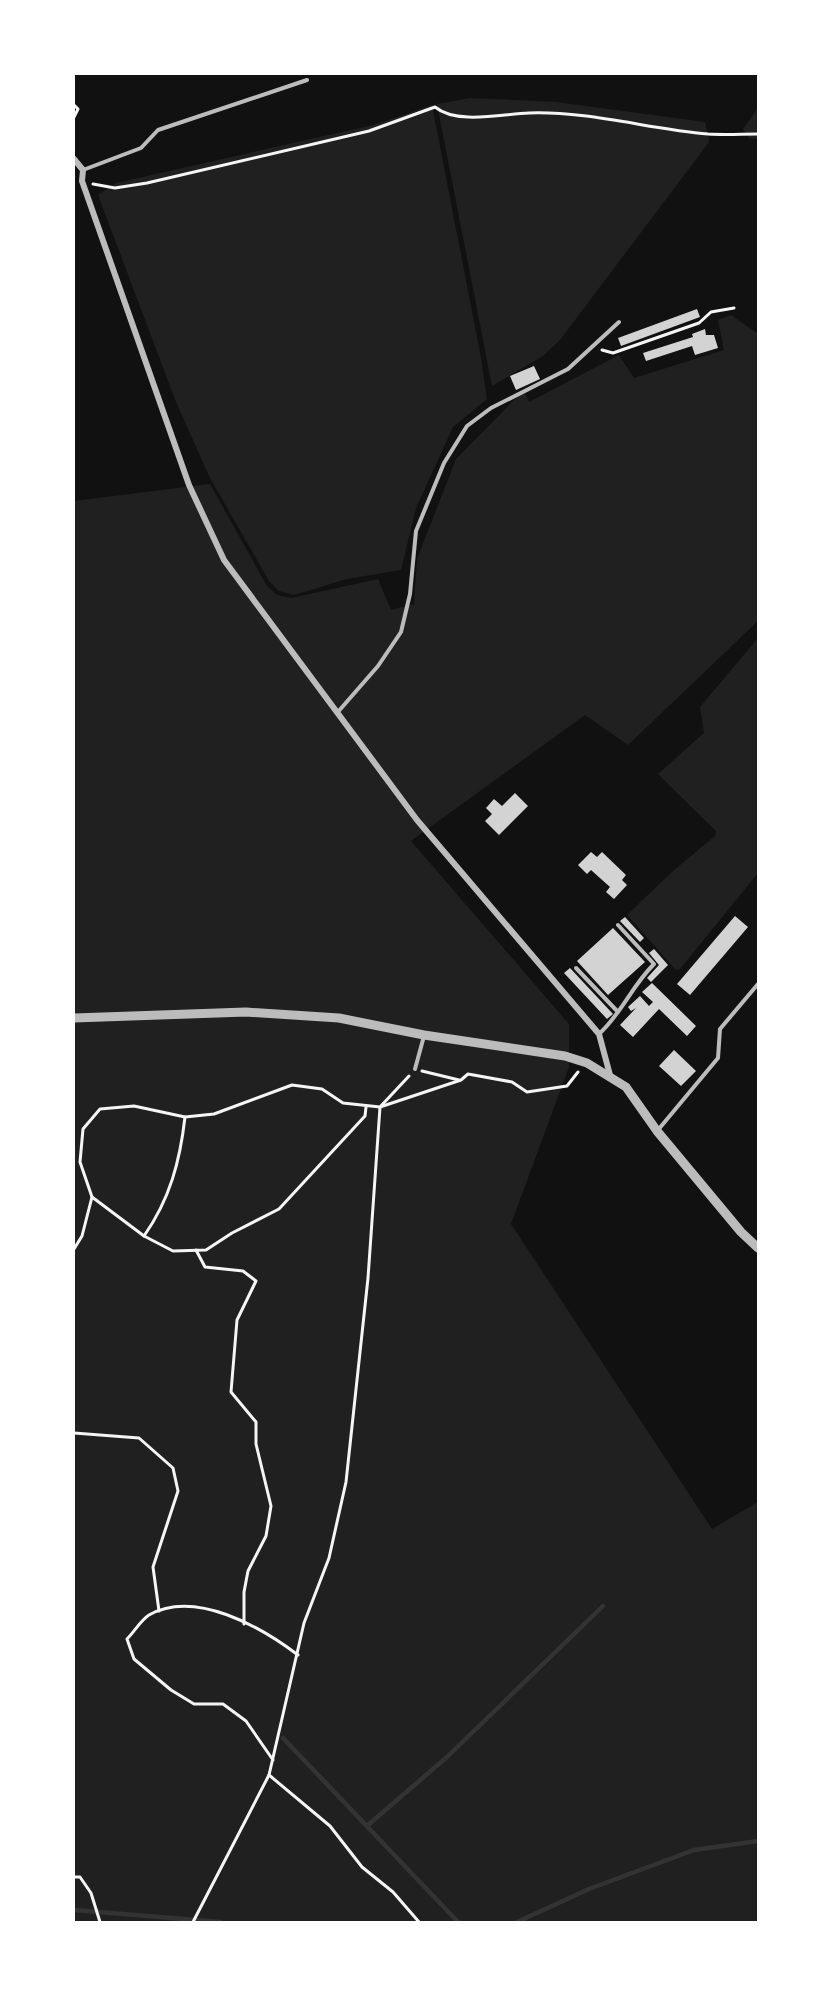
<svg xmlns="http://www.w3.org/2000/svg" width="832" height="1996" viewBox="0 0 832 1996" font-family="Cabin,sans-serif">
<style>
.green{fill:#202020}
.lines{fill:none;stroke-linecap:round;stroke-linejoin:round}
.stream{stroke:#333;stroke-width:4.5}
.building{fill:#d3d3d3}
.path{stroke:#f5f5f5;stroke-width:3}
.service{stroke:#bcbcbc;stroke-width:4}
.minor{stroke:#bcbcbc;stroke-width:6}
.tertiary{stroke:#bcbcbc;stroke-width:9}
</style>
<rect width="100%" height="100%" fill="#111"/>
<g class="green">
<path d="M 470,98 L 556,102 L 705,122 L 709,142 L 560,340 L 543,356 L 492,386 L 437,104 Z"/>
<path d="M 432,105 L 481,358 L 487,399 L 453,427 L 416,508 L 401,570 L 347,579 L 294,595 L 279,591 L 269,581 L 210,478 L 176,402 L 98,195 L 116,183 L 373,125 Z"/>
<path d="M 758,108 L 758,139 L 749,138 L 743,129 Z"/>
<path d="M 731,315 L 758,334 L 758,621 L 628,745 L 585,715 L 411,841 L 569,1024 L 569,1067 L 511,1224 L 712,1529 L 758,1502 L 758,1922 L 74,1922 L 74,501 L 210,484 L 267,586 L 277,595 L 291,598 L 378,579 L 391,610 L 414,604 L 417,559 L 456,459 L 524,390 L 529,402 L 619,355 L 634,378 L 724,350 L 718,320 Z"/>
<path d="M 758,638 L 758,873 L 680,969 L 676,970 L 627,915 L 673,871 L 715,836 L 716,831 L 658,774 L 704,733 L 700,707 Z"/>
</g>
<g class="lines">
<g class="stream">
<path d="M 283,1738 L 458,1922"/>
<path d="M 368,1825 L 447,1757 L 603,1606"/>
<path d="M 74,1910 L 220,1922"/>
<path d="M 517,1922 L 589,1889 L 694,1850 L 758,1841"/>
</g>
</g>
<g class="building">
<path d="M 697,309 L 700,317 L 621,346 L 618,338 Z"/>
<path d="M 705,329 L 706,335 L 714,335 L 718,348 L 695,355 L 692,346 L 646,361 L 643,353 L 693,337 L 692,334 Z"/>
<path d="M 534,366 L 540,379 L 516,390 L 510,376 Z"/>
<path d="M 515,793 L 528,806 L 499,835 L 485,821 L 492,814 L 486,808 L 494,799 L 502,806 Z"/>
<path d="M 591,852 L 597,857 L 602,852 L 626,875 L 622,880 L 627,885 L 614,899 L 606,892 L 610,887 L 591,870 L 587,874 L 578,865 Z"/>
<path d="M 735,916 L 748,927 L 690,995 L 677,984 Z"/>
<path d="M 625,917 L 644,938 L 640,942 L 620,921 Z"/>
<path d="M 613,928 L 645,962 L 608,995 L 577,961 Z"/>
<path d="M 654,949 L 668,965 L 651,982 L 647,978 L 659,965 L 649,953 Z"/>
<path d="M 570,968 L 613,1014 L 607,1019 L 564,973 Z"/>
<path d="M 652,983 L 696,1026 L 687,1036 L 659,1009 L 633,1037 L 620,1025 L 636,1008 L 631,1011 L 628,1007 L 640,996 L 649,1006 L 653,1002 L 642,992 Z"/>
<path d="M 674,1050 L 696,1071 L 681,1086 L 659,1066 Z"/>
</g>
<g class="lines">
<g class="path">
<path d="M 74,105 L 78,109 L 74,117"/>
<path d="M 93,184 L 115,188 L 147,183 L 369,131 L 435,107 C 457,125 502,114 529,113 C 589,111 649,129 708,134 C 725,135 742,134 758,134"/>
<path d="M 602,350 L 613,353 L 699,323 L 711,312 L 734,308"/>
<path d="M 422,1071 L 459,1080"/>
<path d="M 366,1107 L 365,1116 L 279,1209 L 232,1233 L 206,1250 L 173,1251 L 144,1236 L 92,1197 L 80,1162 L 83,1129 L 100,1109 L 134,1106 L 185,1117 L 214,1114 L 292,1085 L 322,1089 L 343,1103 L 380,1107 L 461,1080 L 468,1074 L 512,1082 L 527,1092 L 567,1086 L 578,1072"/>
<path d="M 144,1236 C 170,1199 180,1161 185,1117"/>
<path d="M 74,1249 L 82,1236 L 92,1197"/>
<path d="M 196,1250 L 205,1267 L 243,1271 L 256,1281 L 237,1320 L 231,1392 L 256,1422 L 256,1444 L 271,1506 L 266,1536 L 248,1571 L 244,1592 L 244,1624"/>
<path d="M 74,1433 L 139,1438 L 173,1468 L 178,1491 L 153,1567 L 159,1611"/>
<path d="M 273,1760 L 246,1721 L 223,1704 L 194,1704 L 171,1690 L 134,1659 L 127,1639 C 134,1632 141,1620 149,1615 C 195,1589 261,1627 298,1655"/>
<path d="M 269,1775 L 330,1826 L 362,1867 L 393,1892 L 419,1922"/>
<path d="M 74,1877 L 80,1877 L 91,1893 L 100,1922"/>
<path d="M 193,1922 L 269,1775 L 304,1623 L 329,1558 L 346,1482 L 368,1278 L 380,1107 L 409,1076"/>
</g>
<g class="service">
<path d="M 83,170 L 141,148 L 158,130 L 307,80"/>
<path d="M 337,713 L 378,666 L 401,632 L 410,594 L 416,531 L 444,463 L 467,426 L 491,408 L 568,369 L 619,322"/>
<path d="M 576,968 L 618,1012"/>
<path d="M 599,1034 C 622,1013 631,987 654,964 L 618,925"/>
<path d="M 415,1069 L 424,1036"/>
<path d="M 658,1130 L 718,1058 L 720,1029 L 758,984"/>
</g>
<path class="minor" d="M 74,159 L 83,170 L 82,181 L 189,485 L 224,560 L 417,820 L 599,1034 L 610,1075"/>
<path class="tertiary" d="M 74,1018 L 246,1012 L 339,1018 L 424,1035 L 565,1056 L 587,1063 L 626,1087 L 657,1131 L 741,1232 L 758,1248"/>
</g>
<rect width="832" height="1996" fill="none" stroke="#ffffff" stroke-width="150"/>
</svg>
